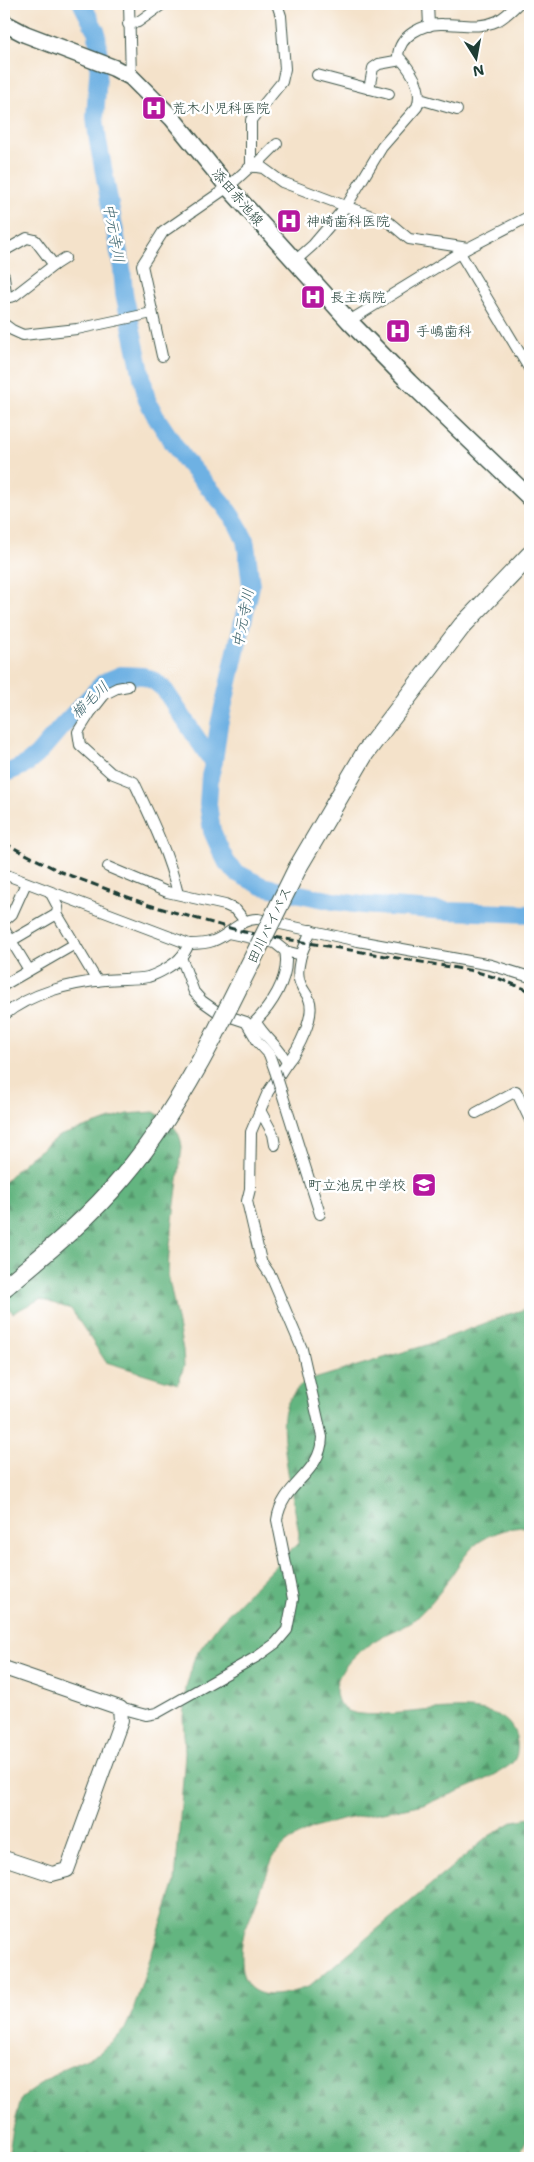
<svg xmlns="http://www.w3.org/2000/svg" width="534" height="2162" viewBox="0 0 534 2162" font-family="'Shantell Sans','Klee One',sans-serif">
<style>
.forest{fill:url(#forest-firs);stroke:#42795a}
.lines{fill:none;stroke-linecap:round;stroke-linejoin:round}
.river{stroke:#6eb1e3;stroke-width:18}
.minor-casing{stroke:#3f564a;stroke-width:12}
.tertiary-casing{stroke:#3f564a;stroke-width:16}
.primary-casing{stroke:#3f564a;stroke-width:19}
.trunk-casing{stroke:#3f564a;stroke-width:20}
.minor{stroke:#fff;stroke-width:10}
.tertiary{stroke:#fff;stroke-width:14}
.primary{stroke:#fff;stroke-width:16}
.trunk{stroke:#fff;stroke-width:18}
.rail{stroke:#1f3d34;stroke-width:3;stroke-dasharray:8 4;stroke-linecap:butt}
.minor-bridge-casing{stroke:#3f564a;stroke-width:12;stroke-linecap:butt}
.trunk-bridge-casing{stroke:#3f564a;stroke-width:20;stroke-linecap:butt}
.minor-bridge{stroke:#fff;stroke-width:10}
.trunk-bridge{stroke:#fff;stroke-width:18}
.labels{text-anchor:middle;stroke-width:5;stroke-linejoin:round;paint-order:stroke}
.poi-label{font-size:14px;fill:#1f3d34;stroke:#fff;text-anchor:start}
.street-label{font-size:14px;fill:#1f3d34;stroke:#fff}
.water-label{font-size:15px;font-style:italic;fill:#376069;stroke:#fff}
</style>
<defs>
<pattern id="forest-firs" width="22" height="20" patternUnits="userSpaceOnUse" patternTransform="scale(1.25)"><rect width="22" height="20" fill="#64b580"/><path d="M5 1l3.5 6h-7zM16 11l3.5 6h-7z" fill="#52946a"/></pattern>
</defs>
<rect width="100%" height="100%" fill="#fff"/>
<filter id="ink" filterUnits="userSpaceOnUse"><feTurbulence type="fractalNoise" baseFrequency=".02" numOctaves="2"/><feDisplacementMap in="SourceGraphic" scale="10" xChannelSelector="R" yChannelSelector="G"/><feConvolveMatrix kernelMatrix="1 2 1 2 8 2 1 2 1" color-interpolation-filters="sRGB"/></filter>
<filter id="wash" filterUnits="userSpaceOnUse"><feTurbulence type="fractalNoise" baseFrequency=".0096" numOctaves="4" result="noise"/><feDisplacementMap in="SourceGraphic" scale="20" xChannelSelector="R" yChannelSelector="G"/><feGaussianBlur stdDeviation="1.12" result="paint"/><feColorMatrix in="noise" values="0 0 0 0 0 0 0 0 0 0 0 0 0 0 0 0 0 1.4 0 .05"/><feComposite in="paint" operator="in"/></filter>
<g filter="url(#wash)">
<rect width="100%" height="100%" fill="#f4e2ca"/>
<g class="forest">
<path d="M 154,1112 C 170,1121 180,1129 182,1147 L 169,1253 L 168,1274 L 183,1350 L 184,1366 L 178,1384 L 106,1362 L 71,1309 L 40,1299 L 13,1313 L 4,1303 L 4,1182 L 28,1159 L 59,1136 L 127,1114 Z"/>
<path d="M 530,1308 L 530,1527 C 510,1526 483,1535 469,1551 C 461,1560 454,1572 447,1582 C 438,1596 427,1607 415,1619 C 406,1627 392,1630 381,1637 C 361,1648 325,1676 339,1703 C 358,1739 508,1673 517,1742 C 518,1752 517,1761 507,1767 C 488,1781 455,1793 433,1801 C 388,1816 300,1815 273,1858 C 270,1864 268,1871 266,1876 C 259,1894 252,1912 245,1930 C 240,1946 237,1978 252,1989 C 268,2001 292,1992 308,1987 L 489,1836 L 514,1821 L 530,1818 L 530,2133 L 517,2158 L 8,2158 L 13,2129 L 22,2097 L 66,2067 L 99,2053 L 124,2031 L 133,2011 L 175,1882 L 185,1753 L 183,1717 L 186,1688 L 195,1656 L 220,1622 L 298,1543 L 299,1534 C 295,1505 278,1436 285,1410 C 288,1399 296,1390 304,1382 L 430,1344 L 512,1313 Z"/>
</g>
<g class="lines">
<g class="river">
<path d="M 82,4 L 97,33 L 99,61 L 95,118 L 98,141 L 122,269 L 124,293 L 147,400 L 156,417 L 183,458 L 224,505 L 237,524 L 245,540 L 247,552 L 251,586 L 219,725 L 214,761 L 210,776 L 208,804 L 212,831 L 220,849 L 227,863 L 237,873 L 262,886 L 333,901 L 362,905 L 448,911 L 530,914"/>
<path d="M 4,774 L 25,765 L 37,755 L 62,726 L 104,682 L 121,675 L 143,676 L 154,681 L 164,689 L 208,755 L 214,761"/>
</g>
</g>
</g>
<g filter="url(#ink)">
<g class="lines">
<defs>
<g id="minor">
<path d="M 129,4 L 131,77"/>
<path d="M 428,4 L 429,26"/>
<path d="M 128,24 L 138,22 L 163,4"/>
<path d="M 317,75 L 389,94"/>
<path d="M 369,89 L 373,68 L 379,64 L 401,60"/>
<path d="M 420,99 L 457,110"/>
<path d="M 251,166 L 251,120 L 282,82 L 285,69 L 281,16 L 277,4"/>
<path d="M 254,167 L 277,144"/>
<path d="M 4,251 L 27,238 L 35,240 L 54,265 L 65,258"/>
<path d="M 460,253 L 530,370"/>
<path d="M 295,261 L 313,245 L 347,205 L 382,147 L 417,107 C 424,89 410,69 398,56 C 399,36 423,23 443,24 C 462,24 479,29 497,21 C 505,17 512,10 518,4"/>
<path d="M 4,276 L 6,295 L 9,297 L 14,296 L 54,265"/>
<path d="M 349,321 L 468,248 L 530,216"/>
<path d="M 4,324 L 12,330 L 23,335 L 77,329 L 152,313"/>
<path d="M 162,356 L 142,265 L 163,232 L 228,187 L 251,166 L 263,168 L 282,182 L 390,223 L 409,239 L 468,248"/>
<path d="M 128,686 L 117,688 L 105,694 L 90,713 L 78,732 L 80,745 L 111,773 L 134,782 C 151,818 169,855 178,894"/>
<path d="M 108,867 L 167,892 L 225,905 L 236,910 L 244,920"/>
<path d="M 4,874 L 189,944 C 197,944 205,944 213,941 C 229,936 240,918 258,919 L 358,941 L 491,965 L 530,977"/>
<path d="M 50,892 L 58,907 L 57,914"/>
<path d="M 4,921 L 12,914 L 26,883"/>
<path d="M 4,929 L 29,970"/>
<path d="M 228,933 L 275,943 L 285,951 C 291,978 270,1008 251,1026"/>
<path d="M 4,945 L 57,914 L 97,981"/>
<path d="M 285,951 L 301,955 C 299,965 296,975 301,985 C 303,990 307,994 309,999 C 316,1016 298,1050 287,1063"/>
<path d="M 301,955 L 311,930"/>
<path d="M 181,957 L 194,992 L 202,1001 L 219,1013 L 246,1022 L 258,1042 L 269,1054 L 275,1071"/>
<path d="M 4,985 L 75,944"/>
<path d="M 4,1015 C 31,993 71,983 105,980 C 119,978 134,980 148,977 C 158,974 174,965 181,957 C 184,954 187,948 189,944"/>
<path d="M 281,1090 L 320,1214"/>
<path d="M 260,1110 L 273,1134 L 275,1145"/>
<path d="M 476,1113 L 516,1091 L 530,1120"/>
<path d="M 120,1708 L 146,1715 L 157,1713 L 258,1656 L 276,1643 L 287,1630 L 293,1599 L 277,1520 C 282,1483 321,1475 322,1437 L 302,1349 L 271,1276 L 261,1261 L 247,1201 L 250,1189 L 251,1132 L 268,1092 L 287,1063 C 281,1048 264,1037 256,1022"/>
</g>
<path id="tertiary" d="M 4,1668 L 120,1708 L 121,1721 L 67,1870 L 52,1874 L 4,1858"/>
<path id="primary" d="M 4,23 L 25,34 L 114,68 L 131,77 L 172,118 L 228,187 L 349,321 L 409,382 L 530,498"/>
<g id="trunk">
<path d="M 298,867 L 365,753 L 462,626 L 530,555"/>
<path d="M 228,1008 L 259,946"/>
<path d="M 4,1288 C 46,1253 88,1219 123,1177 C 159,1135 187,1087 212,1040"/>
</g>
</defs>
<use href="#minor" class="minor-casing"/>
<use href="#tertiary" class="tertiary-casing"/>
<use href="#primary" class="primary-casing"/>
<use href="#trunk" class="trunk-casing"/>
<use href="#minor" class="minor"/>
<use href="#tertiary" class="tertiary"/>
<use href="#primary" class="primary"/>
<use href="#trunk" class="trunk"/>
<path class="rail" d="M 4,843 L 61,872 L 149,905 L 244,932 L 474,971 L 500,979 L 530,991"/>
<defs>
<path id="minor-bridge" d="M 275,1071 L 281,1090"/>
<g id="trunk-bridge">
<path d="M 259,946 L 298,867"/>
<path d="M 212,1040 L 228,1008"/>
</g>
</defs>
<use href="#minor-bridge" class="minor-bridge-casing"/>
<use href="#trunk-bridge" class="trunk-bridge-casing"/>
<use href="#minor-bridge" class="minor-bridge"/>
<use href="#trunk-bridge" class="trunk-bridge"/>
</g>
</g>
<defs>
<symbol id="hospital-square" viewBox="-11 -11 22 22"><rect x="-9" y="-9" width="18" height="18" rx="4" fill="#b5179e" stroke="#fff"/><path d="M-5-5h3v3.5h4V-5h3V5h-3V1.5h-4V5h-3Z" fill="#fff"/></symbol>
<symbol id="school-square" viewBox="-11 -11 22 22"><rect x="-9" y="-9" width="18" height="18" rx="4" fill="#b5179e" stroke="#fff"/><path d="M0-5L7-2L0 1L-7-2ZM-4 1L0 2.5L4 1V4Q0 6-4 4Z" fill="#fff"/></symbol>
</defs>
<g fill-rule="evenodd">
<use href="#hospital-square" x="140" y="94" width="28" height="28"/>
<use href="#hospital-square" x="275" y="207" width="28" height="28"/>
<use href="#hospital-square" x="299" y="283" width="28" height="28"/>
<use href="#hospital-square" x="384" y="317" width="28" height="28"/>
<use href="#school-square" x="410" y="1171" width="28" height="28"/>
</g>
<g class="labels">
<g class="poi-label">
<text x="172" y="113">荒木小児科医院</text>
<text x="306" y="226">神崎歯科医院</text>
<text x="330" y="302">長主病院</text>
<text x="416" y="336">手嶋歯科</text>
<text x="406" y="1190" text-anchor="end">町立池尻中学校</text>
</g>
<g class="street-label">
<text transform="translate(238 197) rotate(49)" y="5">添田赤池線</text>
<text transform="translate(269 925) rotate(-64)" y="5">田川バイパス</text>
</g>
<g class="water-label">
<text transform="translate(114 233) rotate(80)" y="5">中元寺川</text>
<text transform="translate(243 618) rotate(-79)" y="5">中元寺川</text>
<text transform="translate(90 700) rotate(-44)" y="5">櫛毛川</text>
</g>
</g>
<rect width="534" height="2162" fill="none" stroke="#fff" stroke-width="20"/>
<g transform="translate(476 58) rotate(169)" stroke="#ffffff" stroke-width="4" paint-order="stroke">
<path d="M0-4L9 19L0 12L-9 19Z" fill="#1f3d34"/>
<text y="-8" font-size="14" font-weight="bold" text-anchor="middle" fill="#1f3d34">N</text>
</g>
</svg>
